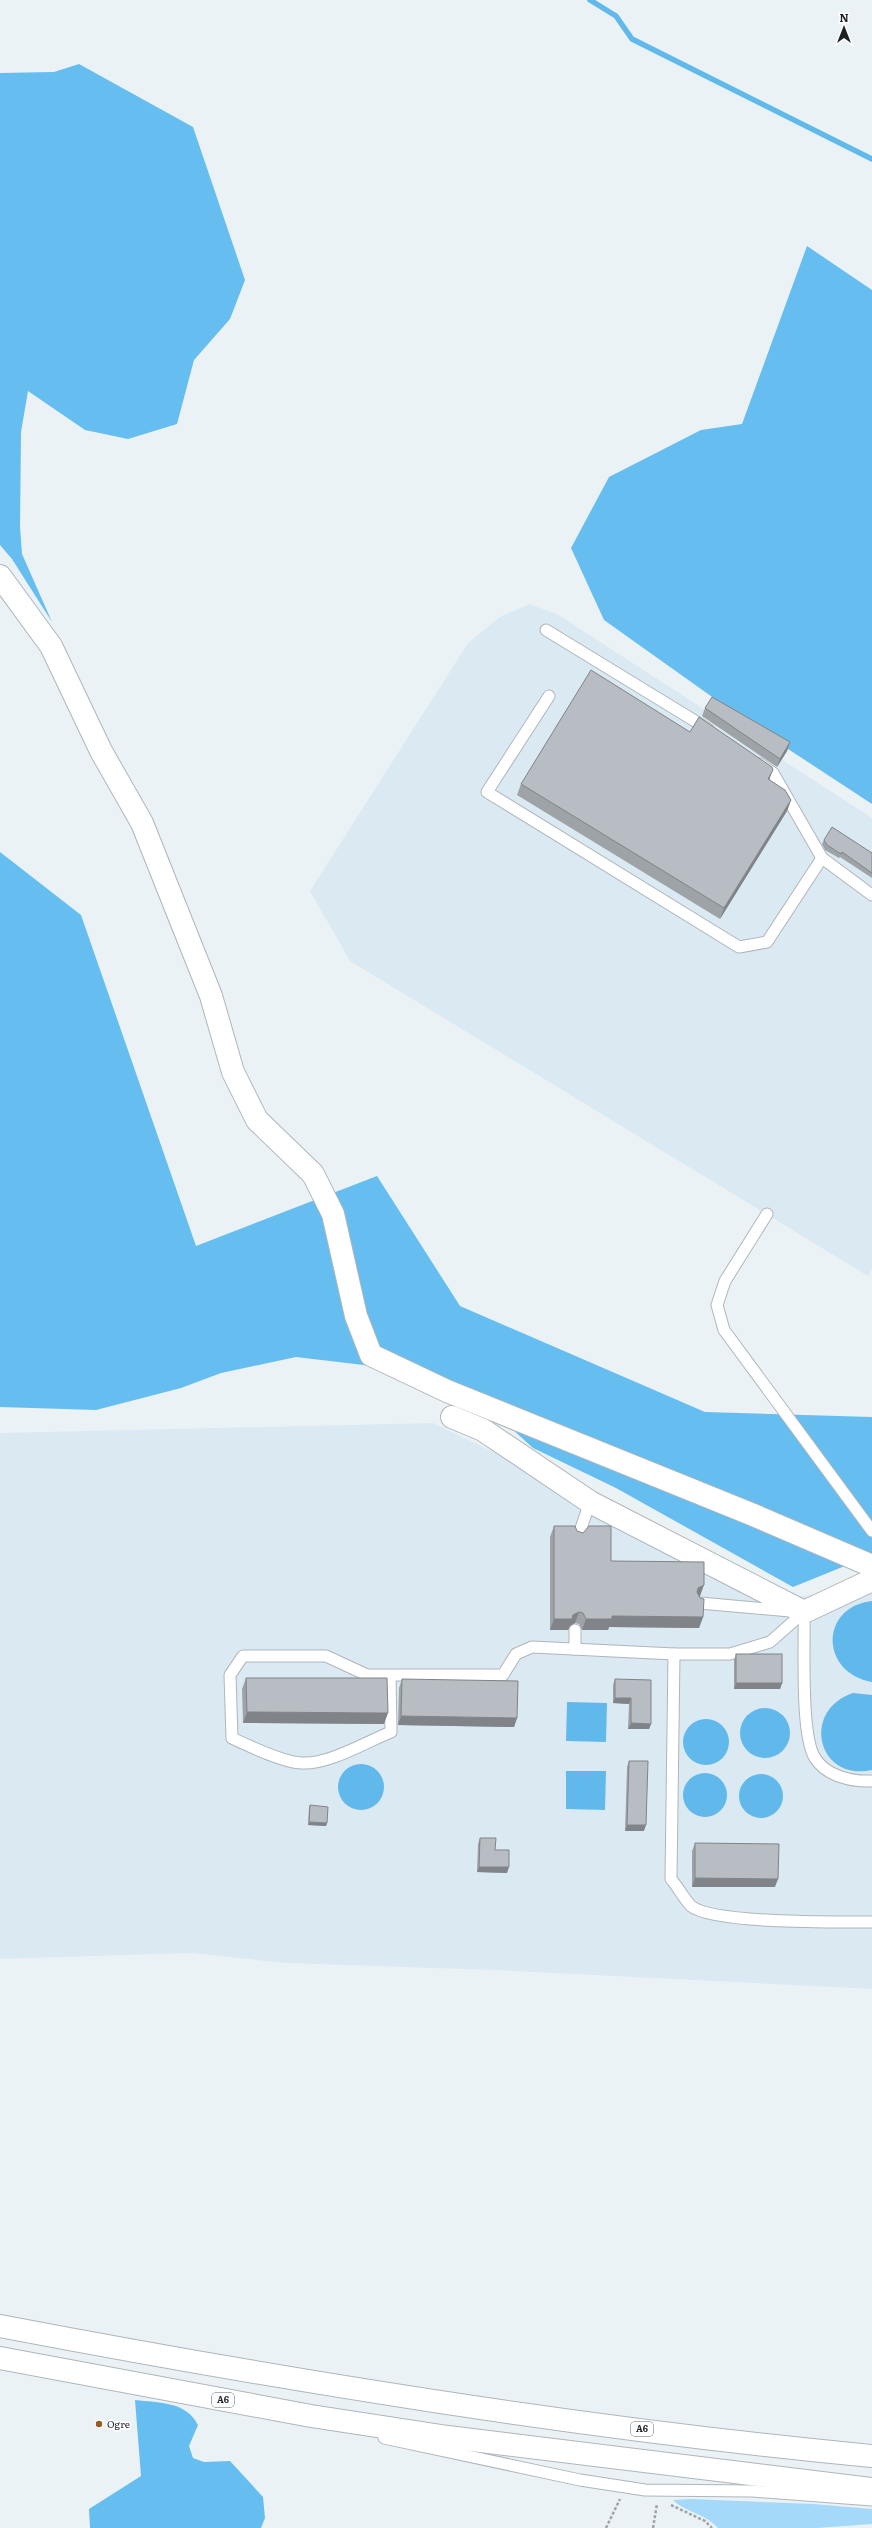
<svg xmlns="http://www.w3.org/2000/svg" width="872" height="2528" viewBox="0 0 872 2528" font-family="Literata,serif">
<style>
.built{fill:#dbe9f3}
.green{fill:#a5d9fa}
.forest{fill:#66bdf0}
.water{fill:#61b8eb}
.lines{fill:none;stroke-linecap:round;stroke-linejoin:round}
.stream{stroke:#61b8eb;stroke-width:5.5}
.lane-casing{stroke:#afb6ba;stroke-width:13}
.street-casing{stroke:#afb6ba;stroke-width:24}
.highway-casing{stroke:#afb6ba;stroke-width:24}
.path{stroke:#9fa4a7;stroke-width:2.5;stroke-dasharray:3 2;stroke-linecap:butt}
.lane{stroke:#fff;stroke-width:11}
.street{stroke:#fff;stroke-width:22}
.highway{stroke:#fff;stroke-width:22}
.wall{fill:#9da3a7}
.shaded-wall{fill:#808488}
.building{fill:#b7bdc2;stroke:#808488}
.poi-dot{fill:#9b5a25;stroke:#fdfeff;stroke-width:1.5}
.labels{text-anchor:middle;stroke-width:3.5;stroke-linejoin:round;paint-order:stroke}
.shield{fill:#fdfeff;stroke:#616364;stroke-width:1}
.shield-label{font-size:9px;font-weight:bold;fill:#1e2022}
.poi-label{font-size:10px;fill:#1e2022;stroke:#fdfeff;text-anchor:start}
</style>
<rect width="100%" height="100%" fill="#ebf2f6"/>
<g class="built">
<path d="M 529,604 L 557,614 L 872,818 L 872,1269 L 868,1276 L 350,961 L 310,891 L 468,643 L 500,617 Z"/>
<path d="M 433,1423 L 795,1597 L 872,1587 L 872,1989 L 493,1970 L 286,1963 L 191,1953 L 0,1959 L 0,1433 Z"/>
</g>
<path class="green" d="M 691,2499 L 813,2504 L 872,2509 L 872,2524 L 817,2528 L 718,2528 C 703,2512 686,2513 673,2500 Z"/>
<g class="forest">
<path d="M 79,64 L 193,127 L 245,280 L 230,319 L 194,360 L 177,424 L 128,439 L 85,430 L 28,391 L 21,432 L 20,527 L 22,554 L 52,622 L 12,559 L 0,545 L 0,73 L 54,72 Z"/>
<path d="M 807,246 L 872,290 L 872,804 L 753,726 L 604,620 L 571,548 L 609,477 L 701,430 L 742,424 Z"/>
<path d="M 0,852 L 81,915 L 196,1246 L 377,1176 L 460,1306 L 705,1412 L 872,1417 L 872,1555 L 793,1587 L 616,1488 L 533,1448 L 465,1386 L 389,1368 L 296,1357 L 221,1373 L 181,1388 L 96,1410 L 0,1407 Z"/>
<path d="M 135,2400 C 159,2403 186,2401 198,2425 L 189,2446 L 193,2458 L 204,2462 L 230,2461 L 263,2497 L 265,2518 L 261,2528 L 90,2528 L 89,2509 L 141,2476 Z"/>
</g>
<g class="water">
<path d="M 872,1601 L 872,1682 C 820,1673 819,1607 872,1601 Z"/>
<path d="M 853,1693 L 872,1695 L 872,1770 C 818,1782 800,1711 853,1693 Z"/>
<path d="M 567,1702 L 607,1703 L 606,1742 L 566,1741 Z"/>
<circle cx="765" cy="1733" r="25"/>
<circle cx="706" cy="1742" r="23"/>
<circle cx="361" cy="1787" r="23"/>
<path d="M 566,1771 L 606,1771 L 605,1810 L 566,1809 Z"/>
<circle cx="705" cy="1795" r="22"/>
<circle cx="761" cy="1796" r="22"/>
</g>
<g class="lines">
<path class="stream" d="M 590,0 L 616,16 L 632,39 L 872,159"/>
<defs>
<g id="lane">
<path d="M 546,630 L 708,729"/>
<path d="M 549,696 L 487,792 L 739,947 L 767,942 L 822,858"/>
<path d="M 760,764 L 773,773 L 822,858 L 872,895"/>
<path d="M 767,1214 L 725,1281 L 717,1305 L 724,1330 L 872,1531"/>
<path d="M 578,1537 L 590,1502"/>
<path d="M 700,1603 L 790,1611"/>
<path d="M 804,1612 L 770,1642 L 730,1654 L 674,1654 L 671,1879 C 678,1887 684,1899 691,1906 C 713,1924 839,1922 872,1922"/>
<path d="M 804,1612 C 805,1643 800,1735 815,1758 C 826,1776 852,1782 872,1781"/>
<path d="M 575,1630 L 575,1649"/>
<path d="M 390,1675 L 391,1732 C 366,1742 328,1765 301,1763 C 282,1762 249,1746 232,1738 L 230,1675 L 243,1656 L 326,1656 L 367,1675 L 503,1675 L 516,1654 L 532,1647 L 674,1654"/>
<path d="M 384,2438 L 580,2480 L 645,2490 L 752,2491 L 872,2500"/>
</g>
<g id="street">
<path d="M 0,576 L 51,646 L 101,751 L 142,823 L 211,996 L 233,1072 L 257,1120 L 313,1174 L 333,1214 L 356,1316 L 371,1355 L 447,1391 L 751,1514 L 872,1566"/>
<path d="M 452,1417 L 483,1430 L 590,1502 L 804,1612 L 872,1580"/>
</g>
<g id="highway">
<path d="M 0,2326 C 289,2381 579,2428 872,2456"/>
<path d="M 0,2358 L 311,2416 L 448,2437 L 872,2489"/>
</g>
</defs>
<use href="#lane" class="lane-casing"/>
<use href="#street" class="street-casing"/>
<use href="#highway" class="highway-casing"/>
<g class="path">
<path d="M 671,2505 L 705,2521 L 712,2528"/>
<path d="M 606,2528 L 620,2499"/>
<path d="M 653,2528 L 657,2504"/>
</g>
<use href="#lane" class="lane"/>
<use href="#street" class="street"/>
<use href="#highway" class="highway"/>
</g>
<g class="wall">
<path d="M 705,708 L 790,742 L 787,751 L 777,767 L 702,716 Z"/>
<path d="M 769,780 L 791,800 L 787,811 L 720,919 L 517,795 L 521,784 Z"/>
<path d="M 824,840 L 872,853 L 872,878 L 840,857 L 839,858 L 825,850 L 822,844 Z"/>
<path d="M 554,1526 L 577,1531 L 611,1561 L 700,1596 L 699,1596 L 703,1617 L 699,1628 L 609,1627 L 608,1630 L 582,1630 L 579,1624 L 575,1623 L 570,1626 L 568,1630 L 550,1630 L 550,1537 Z"/>
<path d="M 736,1654 L 782,1683 L 780,1689 L 734,1689 L 734,1660 Z"/>
<path d="M 246,1678 L 384,1724 L 243,1723 L 242,1689 Z"/>
<path d="M 402,1679 L 517,1718 L 514,1727 L 398,1725 L 399,1688 Z"/>
<path d="M 615,1679 L 651,1724 L 649,1729 L 628,1729 L 629,1704 L 613,1703 L 613,1685 Z"/>
<path d="M 629,1761 L 644,1831 L 625,1831 L 627,1767 Z"/>
<path d="M 310,1805 L 327,1823 L 326,1826 L 308,1825 L 309,1808 Z"/>
<path d="M 480,1838 L 495,1850 L 507,1873 L 477,1872 L 478,1844 Z"/>
<path d="M 695,1843 L 775,1887 L 692,1887 L 692,1851 Z"/>
</g>
<g class="shaded-wall">
<path d="M 790,742 L 787,751 L 777,767 L 780,759 Z"/>
<path d="M 773,770 L 769,780 L 768,779 Z"/>
<path d="M 791,800 L 787,811 L 720,919 L 724,908 Z"/>
<path d="M 704,1585 L 700,1596 L 695,1599 L 698,1588 Z"/>
<path d="M 579,1612 L 575,1623 L 570,1626 L 568,1630 L 550,1630 L 554,1619 Z"/>
<path d="M 612,1616 L 703,1617 L 699,1628 L 609,1627 L 608,1630 L 582,1630 L 586,1619 Z"/>
<path d="M 736,1683 L 782,1683 L 780,1689 L 734,1689 Z"/>
<path d="M 615,1698 L 631,1698 L 629,1704 L 613,1703 Z"/>
<path d="M 247,1712 L 388,1713 L 384,1724 L 243,1723 Z"/>
<path d="M 401,1716 L 517,1718 L 514,1727 L 398,1725 Z"/>
<path d="M 631,1723 L 651,1724 L 649,1729 L 628,1729 Z"/>
<path d="M 309,1822 L 327,1823 L 326,1826 L 308,1825 Z"/>
<path d="M 627,1825 L 646,1825 L 644,1831 L 625,1831 Z"/>
<path d="M 479,1867 L 509,1867 L 507,1873 L 477,1872 Z"/>
<path d="M 695,1878 L 778,1879 L 775,1887 L 692,1887 Z"/>
</g>
<g class="building">
<path d="M 591,670 L 690,732 L 699,717 L 772,767 L 773,770 L 768,779 L 785,790 L 791,800 L 724,908 L 521,784 Z"/>
<path d="M 712,697 L 790,742 L 780,759 L 705,708 Z"/>
<path d="M 832,827 L 872,853 L 872,873 L 842,852 L 841,854 L 827,845 L 824,840 Z"/>
<path d="M 554,1526 L 575,1526 L 577,1531 L 583,1533 L 589,1526 L 611,1526 L 611,1561 L 704,1562 L 704,1585 L 698,1588 L 697,1592 L 700,1598 L 704,1599 L 703,1617 L 612,1616 L 612,1619 L 586,1619 L 583,1613 L 579,1612 L 573,1615 L 572,1619 L 554,1619 Z"/>
<rect x="736" y="1654" width="46" height="29"/>
<path d="M 246,1678 L 387,1678 L 388,1713 L 247,1712 Z"/>
<path d="M 402,1679 L 518,1681 L 517,1718 L 401,1716 Z"/>
<path d="M 615,1679 L 651,1680 L 651,1724 L 631,1723 L 631,1698 L 615,1698 Z"/>
<path d="M 629,1761 L 648,1761 L 646,1825 L 627,1825 Z"/>
<path d="M 310,1805 L 328,1807 L 327,1823 L 309,1822 Z"/>
<path d="M 480,1838 L 496,1838 L 495,1850 L 509,1850 L 509,1867 L 479,1867 Z"/>
<path d="M 695,1843 L 779,1844 L 778,1879 L 695,1878 Z"/>
</g>
<circle class="poi-dot" cx="99" cy="2424" r="4"/>
<g class="labels">
<g class="shield">
<rect x="212" y="2393" width="22" height="14" rx="3"/>
<rect x="631" y="2422" width="22" height="14" rx="3"/>
</g>
<g class="shield-label">
<text x="223" y="2403">A6</text>
<text x="642" y="2432">A6</text>
</g>
<g class="poi-label">
<text x="107" y="2428">Ogre</text>
</g>
</g>
<g transform="translate(844 28)" stroke="#fdfeff" stroke-width="3" paint-order="stroke">
<path d="M0-3L7 15L0 10L-7 15Z" fill="#1e2022"/>
<text y="-6" font-size="11" font-weight="bold" text-anchor="middle" fill="#1e2022">N</text>
</g>
</svg>
